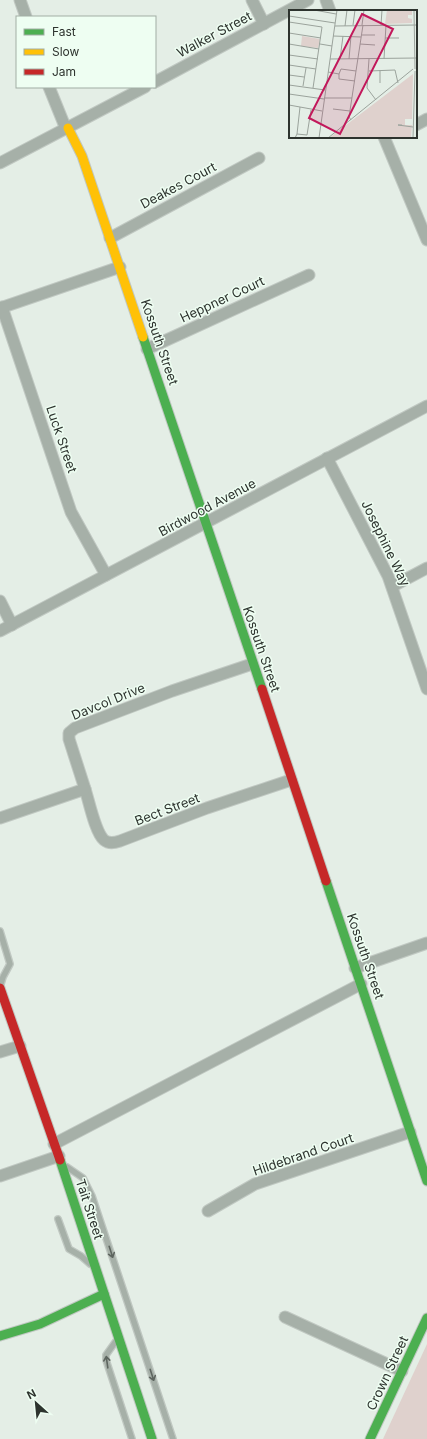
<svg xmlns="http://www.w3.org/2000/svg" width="427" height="1439" viewBox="0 0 427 1439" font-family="Inter,sans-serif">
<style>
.green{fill:#dfd1cd}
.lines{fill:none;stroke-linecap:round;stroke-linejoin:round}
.lane-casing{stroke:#c0c8c2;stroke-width:8}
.street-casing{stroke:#c0c8c2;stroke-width:13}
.fast-casing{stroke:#c0c8c2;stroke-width:11}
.slow-casing{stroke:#c0c8c2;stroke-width:11}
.jam-casing{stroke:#c0c8c2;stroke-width:11}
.lane{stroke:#a6b0a8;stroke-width:5.5}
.street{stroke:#a6b0a8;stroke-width:11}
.fast{stroke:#4caf50;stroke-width:9}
.slow{stroke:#ffc107;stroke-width:9}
.jam{stroke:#c62828;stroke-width:9}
.oneway{stroke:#5d655f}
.labels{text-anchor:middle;stroke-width:3;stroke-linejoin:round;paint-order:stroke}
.street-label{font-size:13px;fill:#2d332e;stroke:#eefef2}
.inset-road{fill:none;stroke:#9ba39c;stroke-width:1}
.view{fill:#c2185b;fill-opacity:0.15;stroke:#c2185b;stroke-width:2}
.inset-edge{fill:none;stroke:#2d332e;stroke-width:2}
</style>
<rect width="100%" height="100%" fill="#e4eee6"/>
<path class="green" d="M 427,1344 L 427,1439 L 383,1439 Z"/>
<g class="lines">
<defs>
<g id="lane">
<path d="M 0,931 L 10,964 L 3,977 L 0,987"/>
<path d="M 67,1167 L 83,1178 L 92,1196 L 173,1439"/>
<path d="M 58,1219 L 69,1249 L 81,1256 L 90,1264"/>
<path d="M 116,1341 L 106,1355 L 106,1360 L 132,1439"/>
</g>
<g id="street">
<path d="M 20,0 L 26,17"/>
<path d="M 252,0 L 264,24"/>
<path d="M 326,0 L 330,11"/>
<path d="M 155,82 L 308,0"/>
<path d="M 49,87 L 66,129"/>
<path d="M 416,125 L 427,119"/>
<path d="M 384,137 L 427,240"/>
<path d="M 0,163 L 145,87"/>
<path d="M 110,238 L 259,158"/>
<path d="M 2,307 L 71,512 L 106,575"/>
<path d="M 0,308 L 120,267"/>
<path d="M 147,349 L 309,275"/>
<path d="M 327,458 L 388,576 L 427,689"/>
<path d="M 393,586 L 427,568"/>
<path d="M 0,601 L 12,625"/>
<path d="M 0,631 L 427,406"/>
<path d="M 85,789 C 89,801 95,832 104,840 C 109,844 114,843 120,841 L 207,808 L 291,780"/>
<path d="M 0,818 L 85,789 L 69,739 L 69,733 L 75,728 L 172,691 L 252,664"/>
<path d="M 355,968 L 427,943"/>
<path d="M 0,1052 L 20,1046"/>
<path d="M 54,1144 L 361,984"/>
<path d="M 0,1176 L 59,1156"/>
<path d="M 208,1211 L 255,1184 L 410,1132"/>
<path d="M 285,1317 L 402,1371"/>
</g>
<g id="fast">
<path d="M 143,337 L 262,689"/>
<path d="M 326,881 L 427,1181"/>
<path d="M 60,1160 L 152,1439"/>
<path d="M 0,1336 L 40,1324 L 104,1294"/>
<path d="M 370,1439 L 427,1318"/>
</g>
<path id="slow" d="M 68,128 L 82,156 L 143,337"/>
<g id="jam">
<path d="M 262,689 L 326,881"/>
<path d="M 0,988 L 60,1160"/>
</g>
</defs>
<use href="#lane" class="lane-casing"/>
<use href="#street" class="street-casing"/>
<use href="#fast" class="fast-casing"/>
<use href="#slow" class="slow-casing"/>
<use href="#jam" class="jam-casing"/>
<use href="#lane" class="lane"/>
<use href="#street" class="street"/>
<use href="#fast" class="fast"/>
<use href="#slow" class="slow"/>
<use href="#jam" class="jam"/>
</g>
<defs><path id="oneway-shaft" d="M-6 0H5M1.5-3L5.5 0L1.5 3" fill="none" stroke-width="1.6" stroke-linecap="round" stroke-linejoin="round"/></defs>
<g class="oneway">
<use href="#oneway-shaft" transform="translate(111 1252) rotate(72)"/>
<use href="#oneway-shaft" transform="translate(107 1362) rotate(-98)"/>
<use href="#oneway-shaft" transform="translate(152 1375) rotate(72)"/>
</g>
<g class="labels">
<g class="street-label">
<text transform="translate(214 34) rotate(-28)" y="5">Walker Street</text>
<text transform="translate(178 185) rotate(-28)" y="5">Deakes Court</text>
<text transform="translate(222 299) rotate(-25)" y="5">Heppner Court</text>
<text transform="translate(160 342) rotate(71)" y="5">Kossuth Street</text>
<text transform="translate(62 439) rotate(71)" y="5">Luck Street</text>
<text transform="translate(207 507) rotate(-28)" y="5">Birdwood Avenue</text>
<text transform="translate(386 543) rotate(64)" y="5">Josephine Way</text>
<text transform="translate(262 649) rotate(71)" y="5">Kossuth Street</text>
<text transform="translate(108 701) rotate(-22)" y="5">Davcol Drive</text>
<text transform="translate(167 809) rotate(-21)" y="5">Bect Street</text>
<text transform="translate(366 956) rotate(71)" y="5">Kossuth Street</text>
<text transform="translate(303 1154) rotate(-19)" y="5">Hildebrand Court</text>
<text transform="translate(90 1209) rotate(72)" y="5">Tait Street</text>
<text transform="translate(387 1373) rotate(-65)" y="5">Crown Street</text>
</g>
</g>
<g transform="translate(289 10)">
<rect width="128" height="128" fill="#e4eee6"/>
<path d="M 98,0 L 123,0 L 123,5 L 119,5 L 119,8 L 123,9 L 123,13 L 96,14 ZM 13,26 L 31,29 L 29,38 L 12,36 ZM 124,64 L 123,109 L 116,109 L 116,115 L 123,115 L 122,128 L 40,128 Z" fill="#dfd1cd"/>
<path class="inset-road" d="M 25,0 L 47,4M 125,0 L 126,59M 0,6 L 46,13M 0,12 L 33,17 L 24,78M 64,15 L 66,0M 73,15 L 75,0M 92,15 L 93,0M 46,16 L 128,15M 56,16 L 58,0M 0,23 L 32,28M 73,25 L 86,25M 44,26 L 72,27M 96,28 L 110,28M 0,34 L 30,39M 31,34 L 43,36M 71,34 L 86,35M 0,45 L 29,49M 41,49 L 128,48M 51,49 L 54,26M 60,49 L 62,26M 80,49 L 78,78 L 87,90M 95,49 L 97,15M 0,55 L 27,59M 91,60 L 91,73M 80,61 L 106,60 L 109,73M 39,62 L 50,64 L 52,59 L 67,61M 50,64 L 50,69 L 66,71M 0,65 L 15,67M 0,75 L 36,80M 14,76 L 17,58M 0,84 L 35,89M 35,88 L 63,88M 0,95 L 33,101M 44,99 L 61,101M 62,110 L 60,107 L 74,15M 113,115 L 109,115 L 124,117M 8,124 L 11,97M 6,128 L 8,124 L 18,125 L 22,100M 30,128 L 48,0M 39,128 L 124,59M 124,128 L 126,61"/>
<path class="view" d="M 73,4 L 104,19 L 51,124 L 20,108 Z"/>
<rect width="128" height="128" class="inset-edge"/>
</g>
<rect x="16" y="16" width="140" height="72" fill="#eefef2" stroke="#a1ada4"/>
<rect x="24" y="29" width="20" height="6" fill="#4caf50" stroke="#a1ada4"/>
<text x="52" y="36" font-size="12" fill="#2d332e">Fast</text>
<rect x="24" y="49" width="20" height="6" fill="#ffc107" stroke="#a1ada4"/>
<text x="52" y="56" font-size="12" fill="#2d332e">Slow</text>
<rect x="24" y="69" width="20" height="6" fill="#c62828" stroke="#a1ada4"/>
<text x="52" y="76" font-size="12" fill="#2d332e">Jam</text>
<g transform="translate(36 1403) rotate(333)" stroke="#eefef2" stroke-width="3" paint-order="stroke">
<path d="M0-3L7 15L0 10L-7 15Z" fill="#2d332e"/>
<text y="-6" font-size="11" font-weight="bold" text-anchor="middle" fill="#2d332e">N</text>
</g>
</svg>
